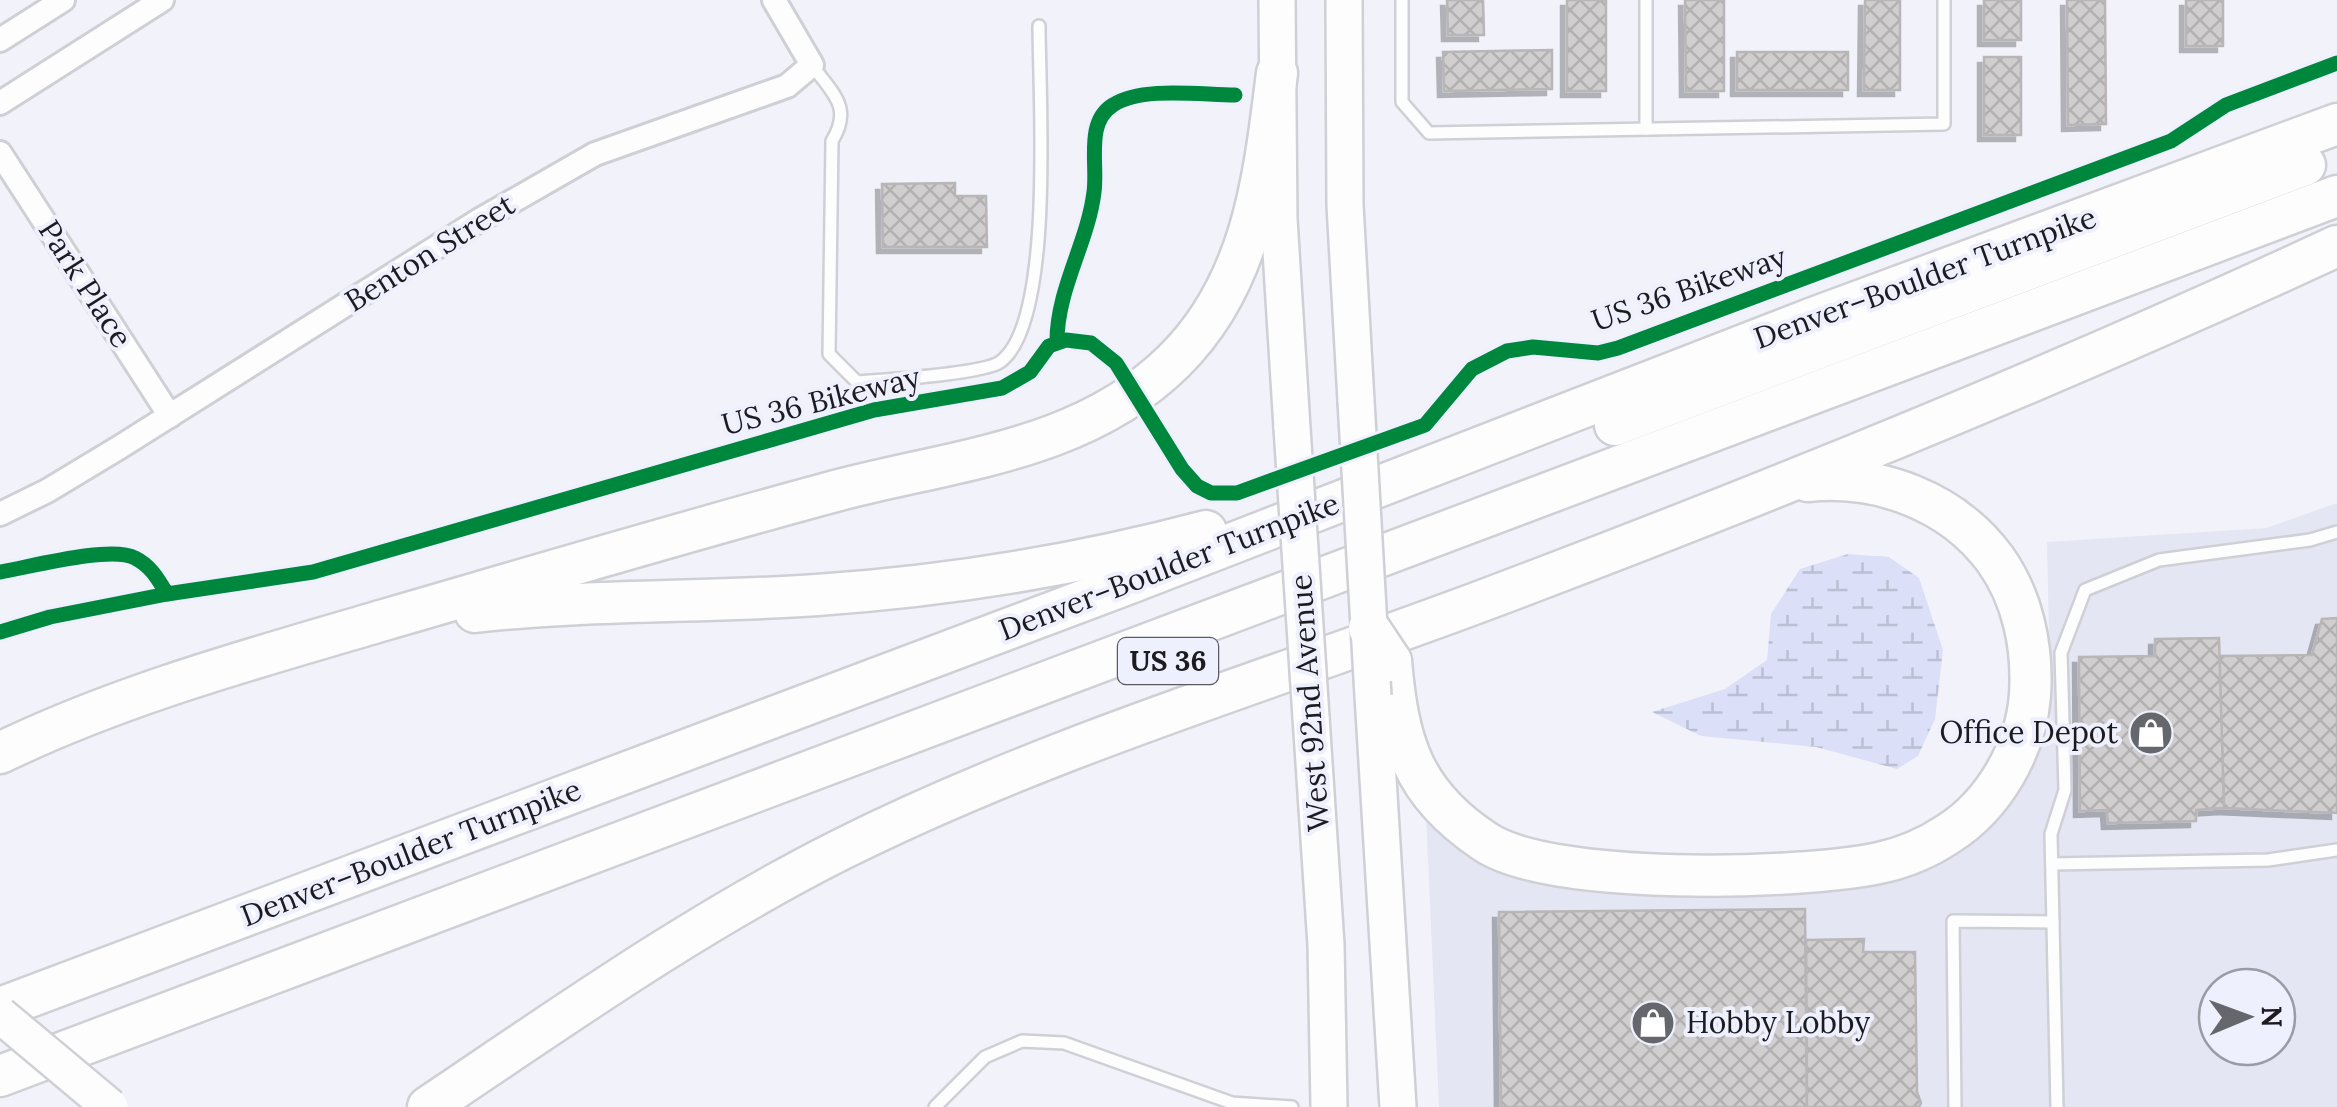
<svg xmlns="http://www.w3.org/2000/svg" width="2337" height="1107" viewBox="0 0 2337 1107" font-family="Lora,serif">
<style>
.built{fill:#e4e6f4;fill-rule:evenodd}
.wetland{fill:url(#wetland-marsh)}
.building{fill:url(#building-cross-hatch);stroke:#b8b6b7;stroke-width:2.5;filter:url(#shadow)}
.lines{fill:none;stroke-linecap:round;stroke-linejoin:round}
.service-casing{stroke:#cfd0d5;stroke-width:16}
.minor-casing{stroke:#cfd0d5;stroke-width:28}
.primary-casing{stroke:#cfd0d5;stroke-width:40}
.motorway-casing{stroke:#cfd0d5;stroke-width:45}
.service{stroke:#fdfdfe;stroke-width:11}
.minor{stroke:#fdfdfe;stroke-width:22}
.primary{stroke:#fdfdfe;stroke-width:35}
.motorway{stroke:#fdfdfe;stroke-width:40}
.primary-bridge-casing{stroke:#cfd0d5;stroke-width:40;stroke-linecap:butt}
.motorway-bridge-casing{stroke:#cfd0d5;stroke-width:45;stroke-linecap:butt}
.primary-bridge{stroke:#fdfdfe;stroke-width:35}
.motorway-bridge{stroke:#fdfdfe;stroke-width:40}
.cycleway-casing{stroke:#eef0fd;stroke-width:21}
.cycleway{stroke:#00873e;stroke-width:15}
.labels{text-anchor:middle;stroke-width:8;stroke-linejoin:round;paint-order:stroke}
.shield{fill:#eef0fd;stroke:#5a5b62;stroke-width:2.5}
.shield-label{font-size:28px;font-weight:bold;fill:#1b1b20}
.street-label{font-size:30px;fill:#1b1b20;stroke:#eef0fd}
.poi-label{font-size:30px;fill:#1b1b20;stroke:#eef0fd;text-anchor:end}
</style>
<defs>
<pattern id="wetland-marsh" width="20" height="14" patternUnits="userSpaceOnUse" patternTransform="scale(2.5)"><rect width="20" height="14" fill="#dbdff7"/><path d="M1 5h8M5 5V1M11 12h8M15 12V8" fill="none" stroke="#bbbfd3"/></pattern>
<pattern id="building-cross-hatch" width="8" height="8" patternUnits="userSpaceOnUse" patternTransform="scale(2.5)"><rect width="8" height="8" fill="#d0cecf"/><path d="M0 0l8 8M0 8l8-8" fill="none" stroke="#b2b0b1"/></pattern>
<filter id="shadow"><feDropShadow dx="-6" dy="6" stdDeviation="0" flood-color="#0004"/></filter>
</defs>
<rect width="100%" height="100%" fill="#f2f3fa"/>
<path class="built" d="M 2337,503 L 2337,1107 L 1439,1107 L 1426,815 L 1463,846 L 1801,886 L 1994,814 L 2051,735 L 2047,542 L 2266,528 ZM 2217,987 L 2277,987 L 2277,1047 L 2217,1047 Z"/>
<path class="wetland" d="M 1848,554 L 1889,557 L 1919,578 L 1943,650 L 1935,719 L 1918,756 L 1897,769 L 1816,747 L 1701,736 L 1652,712 L 1725,689 L 1767,660 L 1771,614 L 1800,569 Z"/>
<g class="building">
<path d="M 1447,0 L 1483,0 L 1484,35 L 1448,35 Z"/>
<rect x="1567" y="0" width="39" height="91"/>
<path d="M 1685,0 L 1724,0 L 1724,91 L 1686,91 Z"/>
<path d="M 1865,0 L 1900,0 L 1900,90 L 1864,90 Z"/>
<rect x="1984" y="0" width="37" height="40"/>
<path d="M 2067,0 L 2105,0 L 2106,124 L 2068,125 Z"/>
<rect x="2186" y="0" width="37" height="46"/>
<path d="M 1552,50 L 1552,89 L 1444,91 L 1443,52 Z"/>
<rect x="1737" y="52" width="111" height="38"/>
<rect x="1984" y="57" width="37" height="78"/>
<path d="M 955,183 L 955,196 L 986,196 L 987,247 L 883,247 L 882,184 Z"/>
<path d="M 2337,618 L 2337,813 L 2224,808 L 2219,656 L 2312,655 L 2322,619 Z"/>
<path d="M 2219,638 L 2224,808 L 2196,810 L 2196,821 L 2108,823 L 2107,810 L 2080,811 L 2079,657 L 2155,656 L 2155,639 Z"/>
<path d="M 1805,909 L 1807,1107 L 1501,1107 L 1499,912 Z"/>
<path d="M 1864,939 L 1863,952 L 1915,952 L 1917,1092 L 1921,1103 L 1919,1107 L 1807,1107 L 1806,940 Z"/>
</g>
<g class="lines">
<defs>
<g id="service">
<path d="M 1402,0 L 1402,102 L 1429,133 L 1944,124 L 1944,0"/>
<path d="M 812,65 C 832,93 853,107 832,141 L 829,354 L 857,382 C 883,380 983,374 1000,362 C 1055,323 1039,93 1039,26"/>
<path d="M 1646,129 L 1646,0"/>
<path d="M 2052,864 L 2268,860 L 2337,850"/>
<path d="M 935,1107 L 985,1057 L 1022,1041 L 1064,1043 L 1232,1103 L 1292,1107"/>
<path d="M 1955,1107 L 1953,921 L 2053,922"/>
<path d="M 2057,1107 L 2051,834 L 2065,790 L 2061,653 L 2085,590 L 2159,560 L 2310,540 L 2337,532"/>
</g>
<g id="minor">
<path d="M 0,40 L 63,0"/>
<path d="M 0,103 L 162,0"/>
<path d="M 0,153 L 170,416"/>
<path d="M 0,514 L 47,491 L 120,447 L 478,221 L 595,154 L 787,86 L 812,65 L 774,0"/>
</g>
<g id="primary">
<path d="M 1277,0 L 1279,219 L 1292,428"/>
<path d="M 1344,0 L 1345,205 L 1356,401"/>
<path d="M 1373,696 L 1398,1107"/>
<path d="M 1311,717 L 1326,945 L 1329,1107"/>
</g>
<g id="motorway">
<path d="M 1615,425 L 2305,165"/>
<path d="M 475,612 C 589,599 703,603 817,595 C 949,586 1078,565 1206,531"/>
<path d="M 1391,661 C 1398,742 1412,793 1484,841 C 1549,886 1799,880 1879,863 C 1903,858 1927,848 1948,834 C 1994,805 2026,749 2030,695 C 2033,647 2023,598 1995,559 C 1952,501 1879,474 1808,481"/>
<path d="M 0,753 C 122,694 255,658 384,620 C 532,577 680,533 828,493 C 948,460 1081,453 1174,361 C 1253,283 1264,178 1277,73"/>
<path d="M 0,1008 L 1130,583 L 1816,317 L 2337,124"/>
<path d="M 0,1076 L 2337,196"/>
<path d="M 428,1107 C 562,1017 695,923 840,850 C 1044,748 1265,682 1479,602 C 1769,493 2056,376 2337,246"/>
</g>
</defs>
<use href="#service" class="service-casing"/>
<use href="#minor" class="minor-casing"/>
<use href="#primary" class="primary-casing"/>
<use href="#motorway" class="motorway-casing"/>
<use href="#service" class="service"/>
<use href="#minor" class="minor"/>
<use href="#primary" class="primary"/>
<use href="#motorway" class="motorway"/>
<defs>
<g id="primary-bridge">
<path d="M 1356,401 L 1373,696"/>
<path d="M 1292,428 L 1311,717"/>
<path d="M 0,1015 L 110,1107"/>
</g>
<path id="motorway-bridge" d="M 1369,628 L 1391,661"/>
</defs>
<use href="#primary-bridge" class="primary-bridge-casing"/>
<use href="#motorway-bridge" class="motorway-bridge-casing"/>
<use href="#primary-bridge" class="primary-bridge"/>
<use href="#motorway-bridge" class="motorway-bridge"/>
<defs>
<g id="cycleway">
<path d="M 1057,341 C 1057,289 1088,242 1094,192 C 1098,164 1085,122 1113,105 C 1142,86 1201,95 1235,95"/>
<path d="M 0,572 C 30,567 111,545 135,558 C 151,566 158,579 167,594 L 313,572 L 874,410 L 1002,388 L 1030,372 L 1049,346 L 1066,340 L 1091,343 L 1116,363 L 1182,469 L 1197,486 L 1211,493 L 1237,493 L 1425,425 L 1472,369 L 1507,351 L 1533,347 L 1598,353 L 1618,348 L 2171,141 L 2226,105 L 2337,63"/>
<path d="M 0,632 L 50,617 L 167,594"/>
</g>
</defs>
<use href="#cycleway" class="cycleway-casing"/>
<use href="#cycleway" class="cycleway"/>
</g>
<defs>
<symbol id="shop-disc" viewBox="-11 -11 22 22"><circle r="9.5" fill="#66676c" stroke="#eef0fd"/><path d="M-5-2.5h2.3a2.7 3.5 0 0 1 5.4 0H5L5.5 6h-11ZM-1.5-2.5h3a1.5 2.3 0 0 0-3 0Z" fill="#fff"/></symbol>
</defs>
<g fill-rule="evenodd">
<use href="#shop-disc" x="2126" y="708" width="50" height="50"/>
<use href="#shop-disc" x="1628" y="998" width="50" height="50"/>
</g>
<g class="labels">
<rect class="shield" x="1118" y="638" width="100" height="46" rx="8"/>
<g class="shield-label">
<text x="1168" y="671">US 36</text>
</g>
<g class="street-label">
<text transform="translate(430 253) rotate(-32)" y="10">Benton Street</text>
<text transform="translate(1925 278) rotate(-20)" y="10">Denver–Boulder Turnpike</text>
<text transform="translate(85 284) rotate(57)" y="10">Park Place</text>
<text transform="translate(1689 289) rotate(-19)" y="10">US 36 Bikeway</text>
<text transform="translate(821 401) rotate(-14)" y="10">US 36 Bikeway</text>
<text transform="translate(1169 567) rotate(-21)" y="10">Denver–Boulder Turnpike</text>
<text transform="translate(1310 703) rotate(-94)" y="10">West 92nd Avenue</text>
<text transform="translate(411 853) rotate(-21)" y="10">Denver–Boulder Turnpike</text>
</g>
<g class="poi-label">
<text x="2118" y="743">Office Depot</text>
<text x="1686" y="1033" text-anchor="start">Hobby Lobby</text>
</g>
</g>
<g transform="translate(2247 1017) rotate(89)"><circle r="48" fill="#eef0fd" stroke="#9a9ba5" stroke-width="2.5"/>
<path d="M0-8L18 38L0 25L-18 38Z" fill="#66676c"/>
<text y="-15" font-size="28" font-weight="bold" text-anchor="middle" fill="#1b1b20">N</text>
</g>
</svg>
